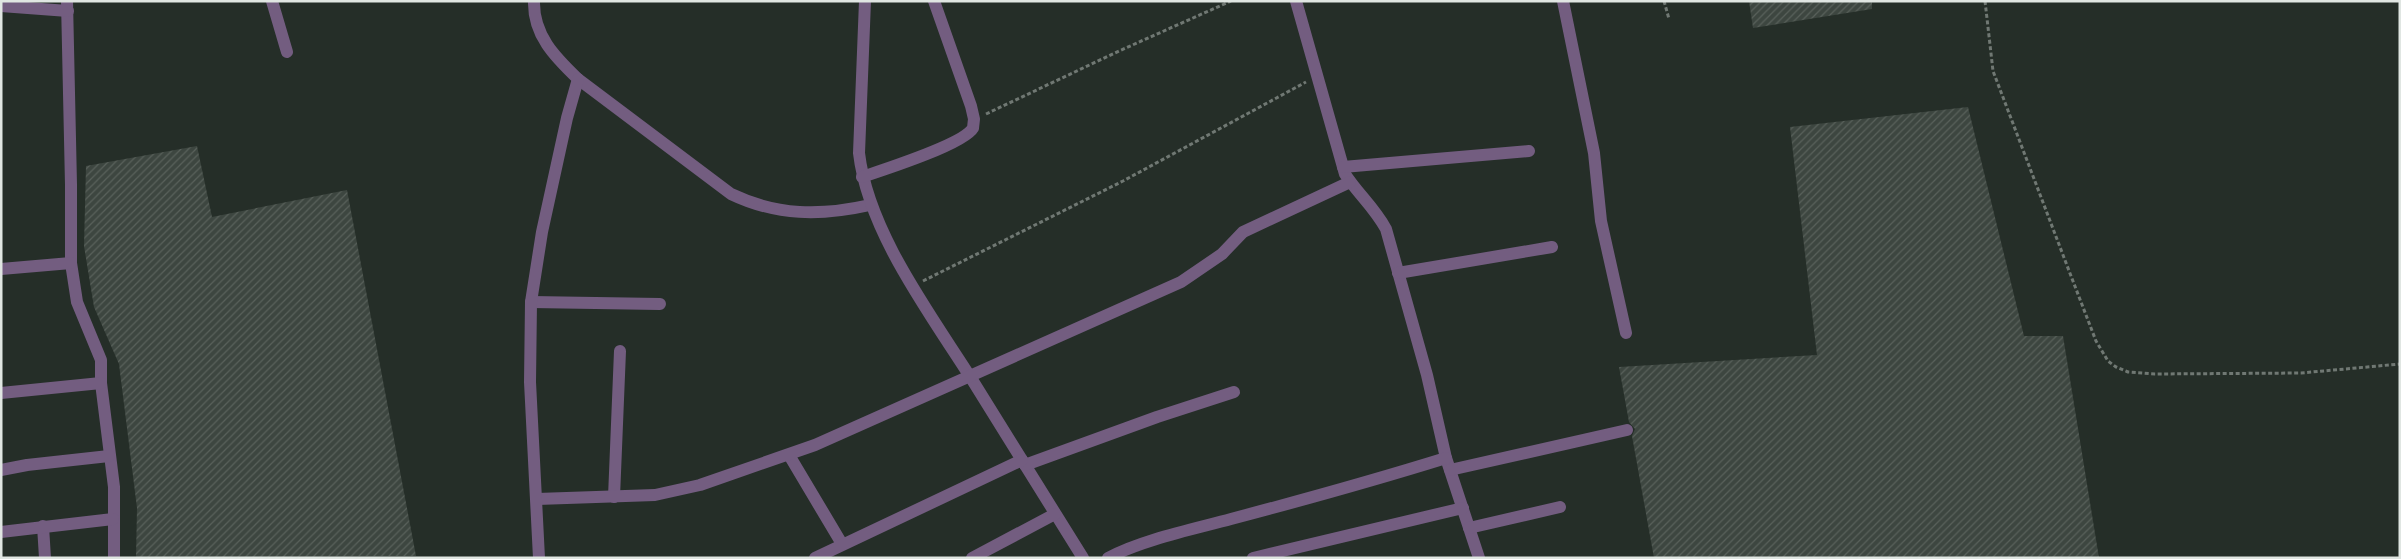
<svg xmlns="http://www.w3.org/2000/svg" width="2401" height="559" viewBox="0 0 2401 559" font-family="Barlow,sans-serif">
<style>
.building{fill:url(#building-hatch)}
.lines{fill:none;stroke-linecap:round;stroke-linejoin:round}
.path{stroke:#707873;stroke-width:3;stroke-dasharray:4 2.5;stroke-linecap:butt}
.minor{stroke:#735d80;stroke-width:12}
</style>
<defs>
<pattern id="building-hatch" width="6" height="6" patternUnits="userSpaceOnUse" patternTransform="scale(1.25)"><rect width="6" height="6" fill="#3d4640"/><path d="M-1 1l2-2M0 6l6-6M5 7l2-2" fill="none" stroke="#59615b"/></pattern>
</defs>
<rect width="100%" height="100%" fill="#252e28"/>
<g class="building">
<path d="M 1749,1 L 1872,1 L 1872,9 L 1753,28 Z"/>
<path d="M 1968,107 L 2024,336 L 2063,336 L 2099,558 L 1654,558 L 1632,436 L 1635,429 L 1629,422 L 1619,367 L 1817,355 L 1790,127 Z"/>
<path d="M 197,146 L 212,217 L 347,190 L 416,556 L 136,558 L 137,508 L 119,364 L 94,307 L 84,246 L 86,166 Z"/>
</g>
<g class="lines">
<g class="path">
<path d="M 1664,1 L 1669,19"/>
<path d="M 1985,1 L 1993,71 L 2071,276 L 2096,341 L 2108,361 L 2116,367 L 2128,372 L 2155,374 L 2301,373 L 2400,364"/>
<path d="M 986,114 L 1119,51 L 1231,1"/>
<path d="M 923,281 L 1123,181 L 1306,82"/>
</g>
<g class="minor">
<path d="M 67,1 L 71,185 L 71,263 L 77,302 L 101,360 L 101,383 L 114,487 L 114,558"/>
<path d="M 272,1 L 287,52"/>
<path d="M 534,1 C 533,35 555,57 578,79 L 731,194 C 777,216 821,216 870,205"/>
<path d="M 865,1 L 859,153 C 868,231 929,312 971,378 C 1008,438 1045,498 1083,558"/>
<path d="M 1296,1 L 1345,174 C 1358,194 1374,207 1386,229 L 1427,375 L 1446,458 L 1479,558"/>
<path d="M 1563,1 L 1594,153 L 1601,221 L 1626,333"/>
<path d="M 1,6 L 68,11"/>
<path d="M 1343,167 L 1529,151"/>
<path d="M 862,177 C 883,170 964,144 973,128 L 974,119 L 971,106 L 934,1"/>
<path d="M 1,269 L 71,263"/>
<path d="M 1398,273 L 1552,247"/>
<path d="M 531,302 L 660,304"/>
<path d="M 1,393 L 101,383"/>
<path d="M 789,455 L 842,544"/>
<path d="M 1025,465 L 1157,417 L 1234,392"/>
<path d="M 1,470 L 27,465 L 109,456"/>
<path d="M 1450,470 L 1627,430"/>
<path d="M 614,497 L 620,351"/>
<path d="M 537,499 L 655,495 L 700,485 L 815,445 L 1181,282 L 1222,254 L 1243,232 L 1350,182"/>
<path d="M 43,526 L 45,558"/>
<path d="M 1469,528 L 1560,507"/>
<path d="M 1,532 L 113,519"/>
<path d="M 539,558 L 530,382 L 531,302 L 542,232 L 567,118 L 578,79"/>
<path d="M 815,558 L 1022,460"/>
<path d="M 972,558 L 1055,514"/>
<path d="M 1108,558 C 1141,540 1194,529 1231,519 C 1303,500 1375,480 1446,458"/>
<path d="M 1253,558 L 1463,508"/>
</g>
</g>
<rect width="2401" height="559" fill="none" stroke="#e0e6e2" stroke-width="5"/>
</svg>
